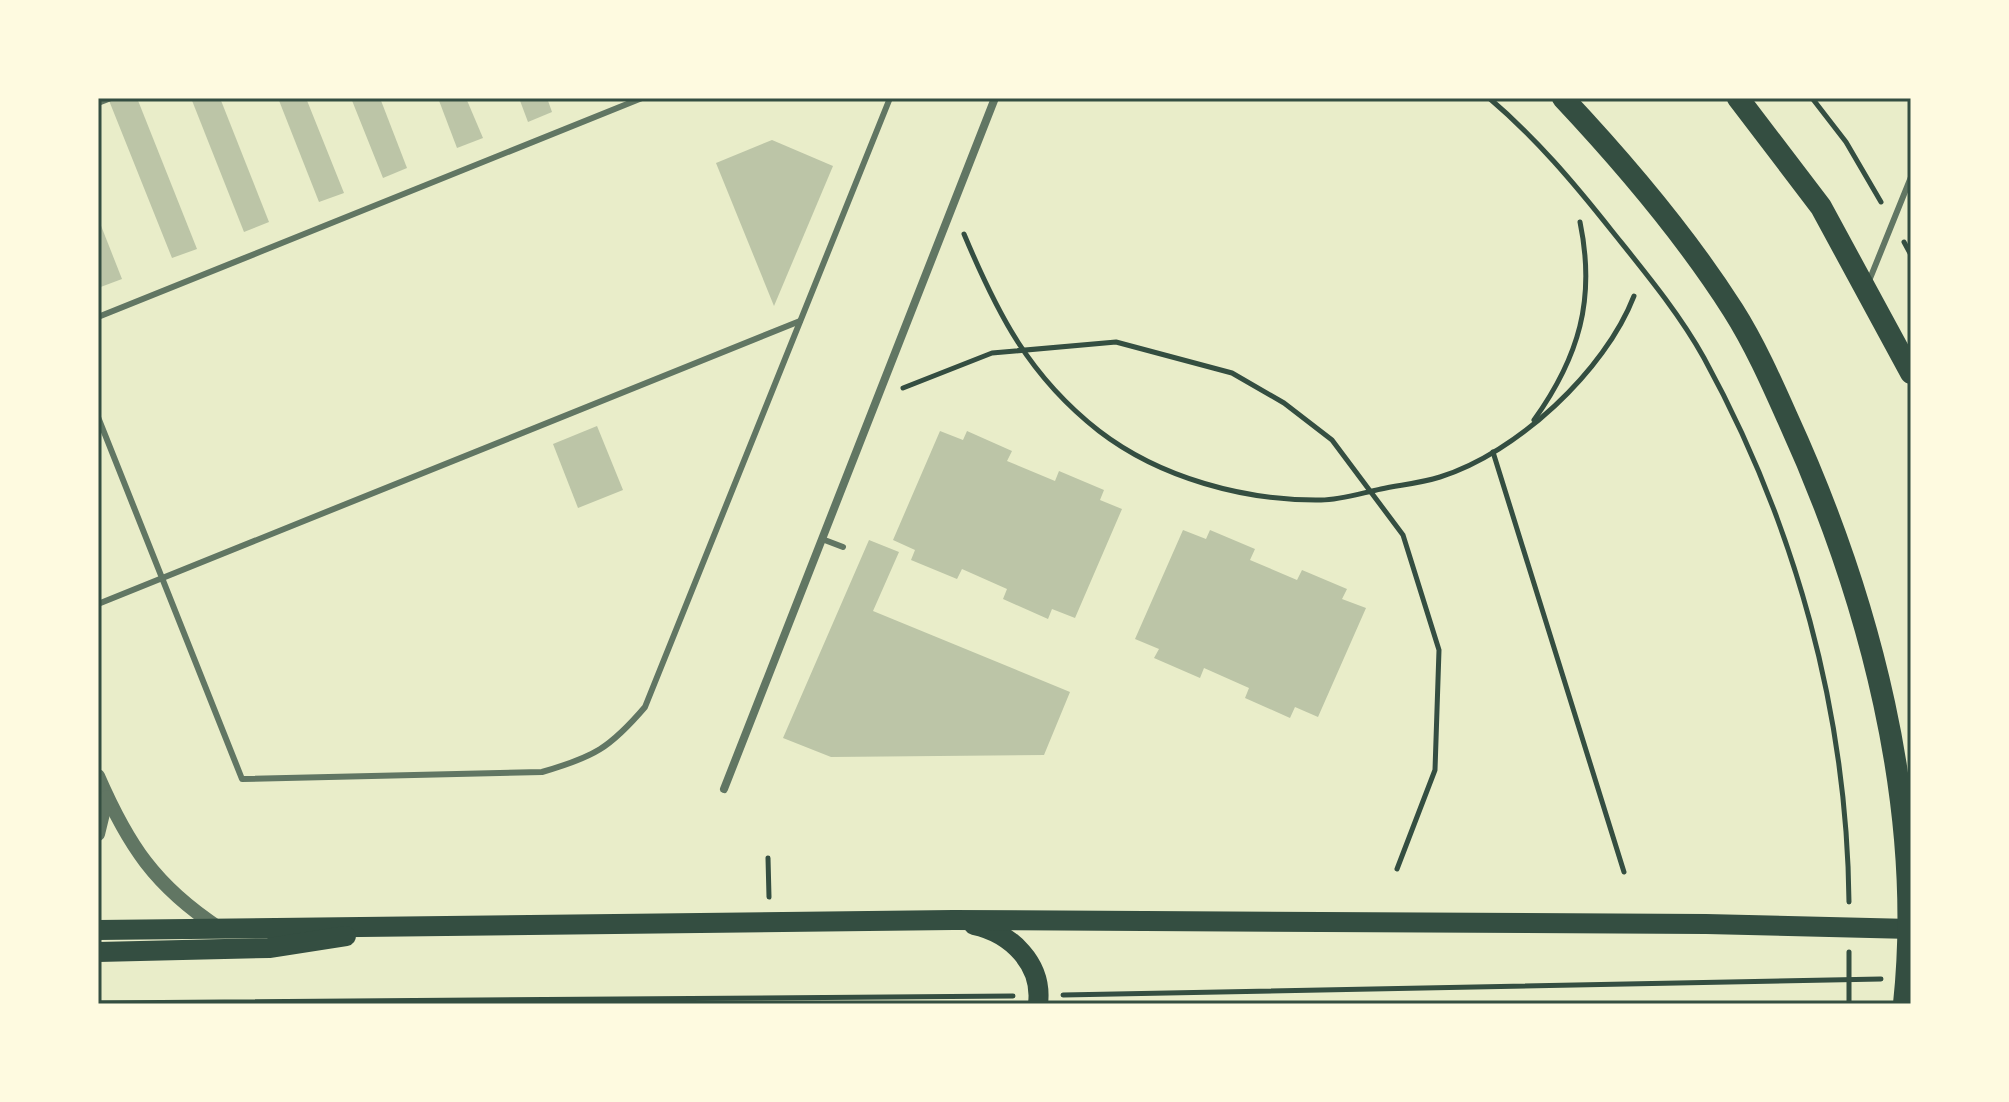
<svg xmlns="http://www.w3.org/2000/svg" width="2009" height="1102" viewBox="0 0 2009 1102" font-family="'Alegreya Sans',sans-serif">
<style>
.building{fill:#bcc5a7}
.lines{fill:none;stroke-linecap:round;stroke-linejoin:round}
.path{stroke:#344e41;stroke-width:5}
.service{stroke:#617663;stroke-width:6}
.minor{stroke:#617663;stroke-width:8}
.tertiary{stroke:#617663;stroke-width:14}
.primary{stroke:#344e41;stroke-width:20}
.trunk{stroke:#344e41;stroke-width:22}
.neatline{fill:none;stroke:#344e41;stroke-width:3}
</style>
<rect width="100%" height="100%" fill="#e9edc9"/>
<g class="building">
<path d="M 108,98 L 137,98 L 197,249 L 172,258 Z"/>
<path d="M 191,98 L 220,98 L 269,222 L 244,232 Z"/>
<path d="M 278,98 L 306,98 L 344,193 L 319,202 Z"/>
<path d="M 351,98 L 380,98 L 407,168 L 383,178 Z"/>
<path d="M 438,98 L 466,98 L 483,138 L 457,148 Z"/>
<path d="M 519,98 L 547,98 L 552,112 L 528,122 Z"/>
<path d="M 772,140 L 833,166 L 774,306 L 716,163 Z"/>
<path d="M 98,218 L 122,279 L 98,288 Z"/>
<path d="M 597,426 L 623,490 L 578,508 L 553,444 Z"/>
<path d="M 940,431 L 963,440 L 967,431 L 1012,451 L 1007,461 L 1055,481 L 1059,471 L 1104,490 L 1100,500 L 1122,509 L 1075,618 L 1052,609 L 1048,619 L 1003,599 L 1007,589 L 962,569 L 957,579 L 911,560 L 915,550 L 893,540 Z"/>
<path d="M 1183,530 L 1206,539 L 1210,530 L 1255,549 L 1250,560 L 1297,580 L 1302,570 L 1347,589 L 1342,599 L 1366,608 L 1318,717 L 1295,707 L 1290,718 L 1245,698 L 1249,688 L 1204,668 L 1200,678 L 1154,658 L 1159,649 L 1135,639 Z"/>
<path d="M 869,540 L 899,552 L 873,611 L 1070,692 L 1044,755 L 831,757 L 783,738 Z"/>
</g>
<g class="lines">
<g class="path">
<path d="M 1489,98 C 1536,138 1574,183 1612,231 C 1644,271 1679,313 1704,358 C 1795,524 1847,712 1849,902"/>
<path d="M 1812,98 L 1846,142 L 1881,202"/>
<path d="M 964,234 C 998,315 1029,376 1099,431 C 1160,478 1245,501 1321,500 C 1340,500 1362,493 1381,489 C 1400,485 1421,483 1440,477 C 1517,453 1605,371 1634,296"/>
<path d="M 1904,242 L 1911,255"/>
<path d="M 903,388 L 992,353 L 1116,342 L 1232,373 L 1284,403 L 1332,440 L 1403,535 L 1439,650 L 1435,770 L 1397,869"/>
<path d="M 1534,420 C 1579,357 1596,299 1580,222"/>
<path d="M 1493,452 L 1624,872"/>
<path d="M 768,858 L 769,897"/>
<path d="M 1063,995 L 1881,979"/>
<path d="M 98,1003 L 1013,996"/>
<path d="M 1849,1004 L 1849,952"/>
</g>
<g class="service">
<path d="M 98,103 L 111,98"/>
<path d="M 1869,281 L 1911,177"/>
<path d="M 98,317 L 642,98"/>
<path d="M 98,417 L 242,779 L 542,772 C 594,757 610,748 645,707 L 890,98"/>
<path d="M 822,539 L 843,547"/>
<path d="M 98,604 L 800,321"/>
</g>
<path class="minor" d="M 724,789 L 995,98"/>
<g class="tertiary">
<path d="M 98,776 C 128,845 155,886 219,928"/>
<path d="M 98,834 L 107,797"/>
</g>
<g class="primary">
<path d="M 974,925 C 1011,933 1043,964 1038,1004"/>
<path d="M 98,930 L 953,920 L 1706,924 L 1911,929"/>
<path d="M 98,952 L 269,948 L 346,936"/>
</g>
<g class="trunk">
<path d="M 1563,98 C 1625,164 1684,233 1733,310 C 1754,343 1771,381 1787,417 C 1869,596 1925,806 1904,1004"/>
<path d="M 1738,98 L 1821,207 L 1911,373"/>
</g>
</g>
<rect width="2009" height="1102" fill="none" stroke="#fefae0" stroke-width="200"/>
<rect x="100" y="100" width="1809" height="902" class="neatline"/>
</svg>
